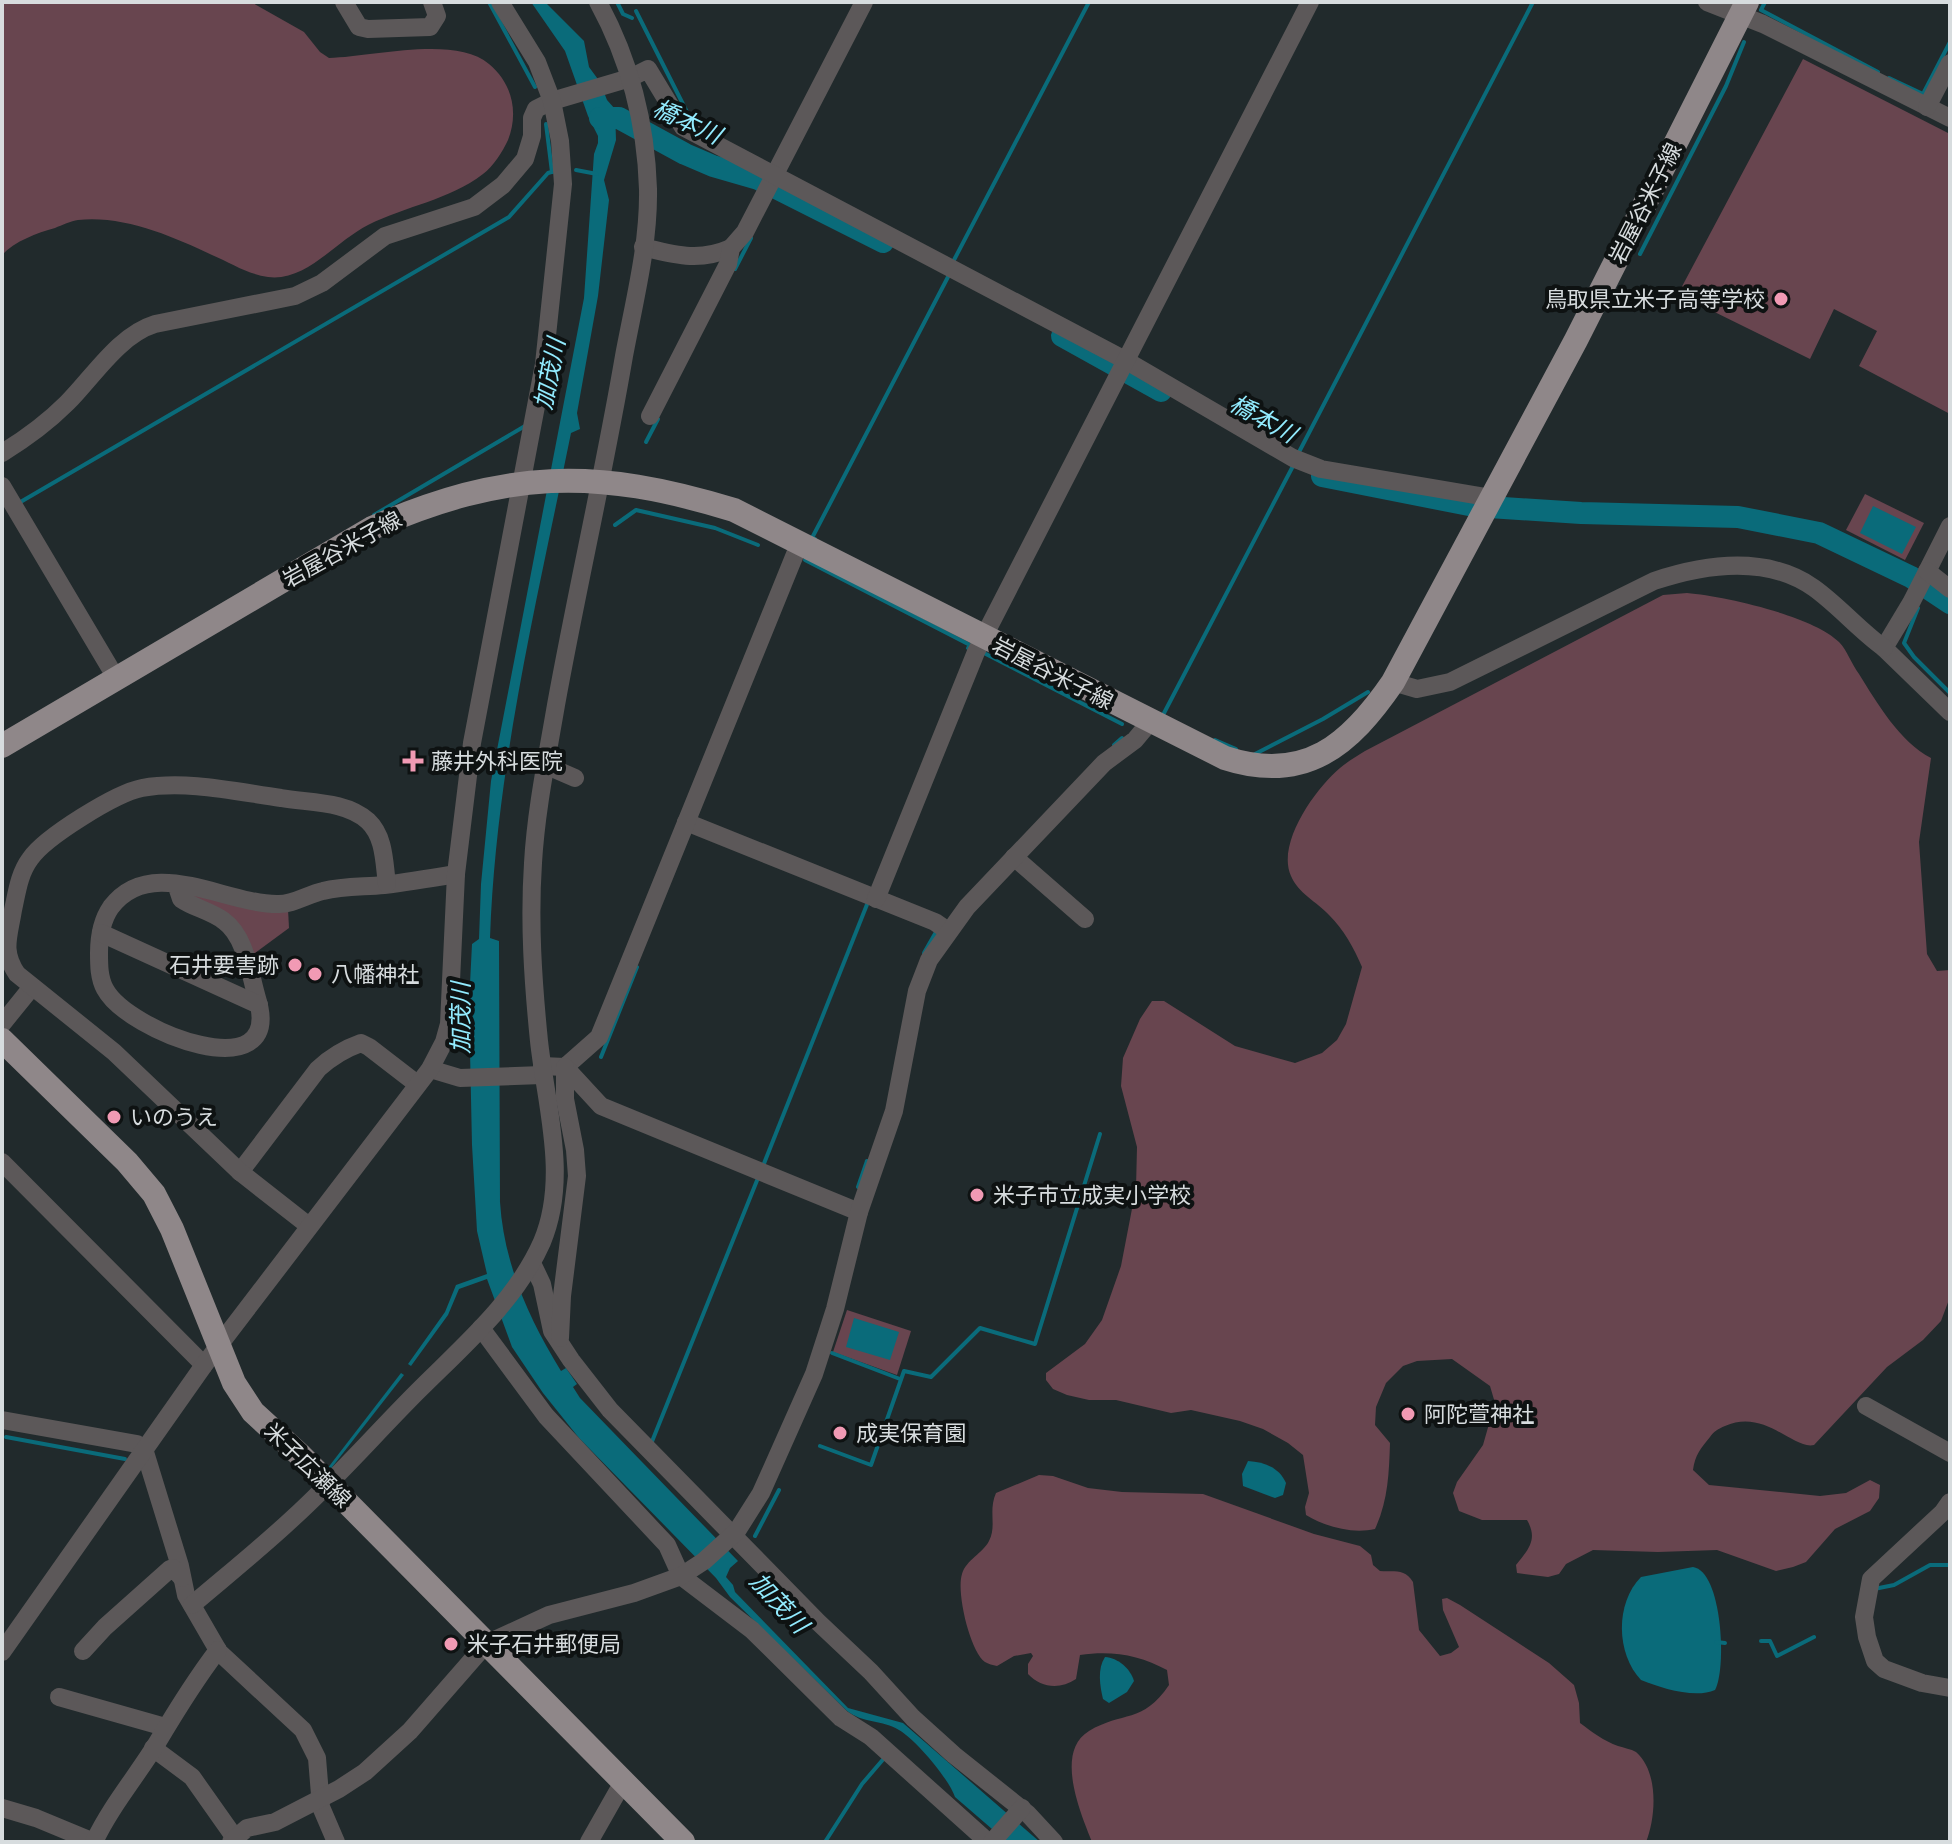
<svg xmlns="http://www.w3.org/2000/svg" width="1952" height="1844" viewBox="0 0 1952 1844" font-family="Barlow,'Noto Sans JP',sans-serif">
<style>
.green{fill:#68454f}
.water{fill:#0a6b7a}
.lines{fill:none;stroke-linecap:round;stroke-linejoin:round}
.stream{stroke:#0a6b7a;stroke-width:4}
.river{stroke:#0a6b7a;stroke-width:22}
.minor{stroke:#5c5859;stroke-width:18}
.major{stroke:#8f8789;stroke-width:24}
.poi-dot{fill:#f19ab4;stroke:#0e1212;stroke-width:3}
.labels{text-anchor:middle;stroke-width:8;stroke-linejoin:round;paint-order:stroke}
.street-label{font-size:22px;fill:#d7dcde;stroke:#0e1212}
.poi-label{font-size:22px;fill:#d7dcde;stroke:#0e1212;text-anchor:start}
.water-label{font-size:24px;font-style:italic;fill:#92ebfe;stroke:#0e1212}
</style>
<rect width="100%" height="100%" fill="#212a2c"/>
<g class="green">
<path d="M 2,2 L 251,2 L 304,32 L 320,52 L 329,58 C 372,57 455,35 489,64 C 512,83 519,112 508,140 C 503,151 493,167 483,174 C 449,200 406,206 368,225 C 336,241 306,282 268,277 C 247,274 231,263 212,255 C 172,236 123,215 78,220 C 71,221 62,225 55,228 C 37,233 15,241 2,255 Z"/>
<path d="M 1803,59 L 1950,134 L 1950,414 L 1859,366 L 1877,331 L 1834,309 L 1810,359 L 1678,294 Z"/>
<path d="M 1865,494 L 1924,523 L 1905,560 L 1846,530 Z"/>
<path d="M 1687,593 C 1724,596 1813,616 1839,642 C 1847,650 1852,665 1859,674 C 1877,703 1900,742 1931,758 L 1919,842 L 1927,954 L 1937,971 L 1950,970 L 1950,1297 L 1941,1321 L 1923,1340 L 1887,1367 L 1814,1445 C 1793,1450 1765,1408 1725,1426 C 1718,1429 1714,1431 1710,1437 C 1701,1448 1695,1455 1693,1470 L 1709,1485 L 1820,1496 L 1846,1493 L 1870,1480 L 1880,1485 L 1879,1498 L 1870,1511 L 1835,1529 L 1806,1562 L 1793,1567 L 1776,1571 L 1717,1550 L 1658,1552 L 1593,1550 L 1566,1564 L 1559,1574 L 1548,1577 L 1517,1573 L 1516,1565 C 1529,1549 1538,1539 1527,1520 L 1482,1520 L 1459,1511 L 1453,1493 L 1457,1482 L 1483,1445 L 1495,1403 L 1490,1386 L 1452,1359 L 1417,1361 L 1403,1366 L 1386,1383 L 1376,1407 L 1375,1425 L 1390,1443 C 1389,1474 1388,1501 1375,1529 C 1352,1534 1326,1527 1306,1515 L 1305,1507 L 1309,1493 L 1303,1455 L 1288,1443 L 1263,1429 L 1240,1421 L 1191,1410 L 1171,1413 L 1116,1400 L 1089,1400 L 1067,1395 L 1053,1389 L 1046,1380 L 1046,1373 L 1085,1344 L 1102,1320 L 1121,1266 L 1136,1188 L 1137,1147 L 1121,1086 L 1123,1058 L 1140,1019 L 1152,1001 L 1164,1001 L 1235,1046 L 1295,1063 L 1322,1053 L 1337,1040 L 1346,1024 L 1362,967 C 1354,948 1344,930 1329,915 C 1317,902 1298,893 1291,876 C 1276,843 1316,788 1340,768 C 1347,762 1357,756 1365,751 L 1663,595 Z"/>
<path d="M 189,893 L 288,909 L 289,928 L 251,956 Z"/>
<path d="M 847,1310 L 911,1331 L 897,1375 L 833,1352 Z"/>
<path d="M 1039,1475 L 1053,1476 L 1088,1488 L 1122,1492 L 1203,1494 L 1314,1534 L 1360,1546 L 1371,1555 L 1373,1565 L 1380,1571 C 1394,1572 1405,1568 1413,1582 L 1419,1630 L 1440,1656 L 1451,1653 L 1459,1647 L 1443,1610 L 1442,1599 L 1447,1598 L 1460,1605 L 1549,1663 L 1574,1685 L 1579,1703 L 1580,1723 C 1592,1732 1604,1741 1618,1746 C 1624,1748 1631,1749 1636,1752 C 1659,1772 1656,1817 1646,1842 L 1092,1842 C 1081,1814 1054,1752 1089,1731 C 1122,1711 1143,1724 1169,1685 L 1167,1670 C 1140,1655 1111,1650 1080,1655 L 1076,1679 C 1060,1690 1041,1688 1028,1674 L 1028,1664 L 1033,1656 L 1031,1653 L 1014,1656 L 997,1666 C 993,1665 988,1664 985,1662 C 970,1651 956,1592 962,1574 C 966,1560 983,1553 989,1541 C 997,1526 988,1511 996,1493 Z"/>
</g>
<g class="water">
<path d="M 531,2 L 545,2 L 584,41 L 589,67 L 600,82 L 607,100 L 615,109 L 616,140 L 604,180 L 609,200 L 598,296 L 577,413 L 580,429 L 571,433 C 537,601 496,767 490,938 L 499,941 L 500,1202 C 504,1264 529,1319 561,1371 L 566,1368 L 577,1384 L 573,1387 L 580,1398 L 738,1561 L 730,1568 L 726,1577 L 733,1585 L 735,1592 L 848,1708 L 903,1723 L 1040,1842 L 1007,1842 L 955,1797 C 949,1779 916,1740 899,1730 C 883,1720 862,1723 847,1711 L 730,1597 L 716,1578 L 579,1438 L 543,1393 L 512,1347 L 487,1279 L 459,1289 L 448,1315 L 411,1366 L 408,1364 L 445,1312 L 456,1285 L 487,1274 L 477,1231 L 472,1145 L 469,1004 L 472,944 L 479,939 L 481,884 L 491,781 L 584,298 L 594,154 L 598,143 L 598,136 L 588,116 L 565,51 Z"/>
<path d="M 1873,506 L 1916,527 L 1902,554 L 1860,533 Z"/>
<path d="M 854,1318 L 899,1332 L 890,1360 L 846,1347 Z"/>
<path d="M 401,1373 L 404,1375 L 329,1471 L 327,1469 Z"/>
<path d="M 1248,1461 C 1264,1462 1279,1467 1286,1483 L 1283,1495 L 1275,1498 L 1243,1486 L 1242,1474 Z"/>
<path d="M 1693,1567 C 1722,1571 1727,1668 1715,1690 C 1695,1699 1661,1688 1641,1680 C 1616,1654 1615,1603 1641,1577 Z"/>
<path d="M 1105,1657 C 1118,1658 1130,1668 1134,1681 L 1127,1692 L 1109,1703 L 1103,1699 C 1100,1686 1097,1669 1105,1657 Z"/>
</g>
<g class="lines">
<g class="stream">
<path d="M 489,2 L 535,87"/>
<path d="M 617,2 L 623,14 L 632,18"/>
<path d="M 1765,2 L 1761,10 L 1878,72"/>
<path d="M 636,11 L 690,118"/>
<path d="M 1889,78 L 1923,94 L 1950,42"/>
<path d="M 546,124 L 552,172"/>
<path d="M 576,170 L 597,174"/>
<path d="M 1640,254 L 1726,86 L 1744,42"/>
<path d="M 954,260 L 1089,2"/>
<path d="M 735,269 L 751,238"/>
<path d="M 646,442 L 658,419"/>
<path d="M 1298,454 L 1533,2"/>
<path d="M 17,504 L 509,217 L 548,173 L 555,171"/>
<path d="M 374,515 L 525,426"/>
<path d="M 615,525 L 636,510 L 715,528 L 758,545"/>
<path d="M 815,539 L 812,538 L 949,275"/>
<path d="M 805,560 L 970,645 L 968,648"/>
<path d="M 1918,608 L 1904,643 L 1914,657 L 1950,693"/>
<path d="M 982,652 L 1122,724"/>
<path d="M 1163,715 L 1293,466"/>
<path d="M 1215,740 L 1236,749"/>
<path d="M 1114,745 L 1122,738"/>
<path d="M 1255,754 L 1323,719 L 1368,692"/>
<path d="M 924,953 L 936,932"/>
<path d="M 601,1057 L 637,967"/>
<path d="M 763,1166 L 868,902"/>
<path d="M 858,1187 L 867,1161"/>
<path d="M 832,1353 L 900,1379"/>
<path d="M 6,1437 L 125,1459"/>
<path d="M 651,1444 L 758,1178"/>
<path d="M 820,1446 L 871,1465 L 904,1371 L 931,1377 L 980,1328 L 1035,1344 L 1100,1134"/>
<path d="M 755,1536 L 779,1490"/>
<path d="M 1874,1589 L 1894,1585 L 1930,1565 L 1950,1565"/>
<path d="M 1761,1641 L 1770,1641 L 1777,1656 L 1814,1637"/>
<path d="M 1716,1642 L 1725,1643"/>
<path d="M 825,1842 L 862,1784 L 886,1756"/>
</g>
<g class="river">
<path d="M 600,118 L 619,118 L 685,154 L 713,166 L 758,179 L 883,242"/>
<path d="M 1062,336 L 1161,391"/>
<path d="M 1322,476 L 1474,506 L 1581,513 L 1738,517 L 1819,533 L 1911,577 L 1950,603"/>
</g>
<g class="minor">
<path d="M 344,2 L 359,27 L 368,29 L 430,27 L 437,16 L 432,2"/>
<path d="M 1707,2 L 1763,24 L 1950,118"/>
<path d="M 1927,107 L 1950,63"/>
<path d="M 643,247 C 676,255 699,262 731,248"/>
<path d="M 650,416 L 728,264 L 731,248 L 745,232 L 864,2"/>
<path d="M 2,453 C 25,439 48,422 67,403 C 93,377 119,335 155,324 L 295,296 L 322,283 L 385,236 L 474,207 L 503,185 L 525,159 L 532,136 L 532,118 L 536,109 L 552,101 L 630,78 L 648,69 L 683,127 L 1125,360 L 1293,458 L 1321,469 L 1492,498"/>
<path d="M 2,486 L 116,678"/>
<path d="M 1950,526 L 1911,603 L 1884,648 L 1950,712"/>
<path d="M 1927,571 L 1950,589"/>
<path d="M 1393,682 L 1417,689 L 1450,682 L 1654,581 C 1705,564 1767,555 1814,588 C 1839,606 1859,630 1884,648"/>
<path d="M 545,765 L 575,778"/>
<path d="M 686,822 L 935,922 L 948,931"/>
<path d="M 1014,857 L 1085,919"/>
<path d="M 176,884 L 181,899 C 194,908 211,911 224,921 C 246,937 250,975 257,998 C 286,1092 128,1032 105,989 C 99,978 99,965 99,953 C 99,937 102,920 111,907 C 151,854 224,904 277,904 C 293,905 308,894 323,891 C 343,886 364,887 384,885 C 408,882 432,878 456,874"/>
<path d="M 876,899 L 976,652 L 1310,2"/>
<path d="M 101,933 L 259,1005"/>
<path d="M 2,1024 L 32,987"/>
<path d="M 542,1066 L 565,1067 L 599,1037 L 800,542"/>
<path d="M 565,1067 L 601,1106 L 859,1212"/>
<path d="M 430,1069 L 460,1078 L 542,1075"/>
<path d="M 2,1162 L 204,1365"/>
<path d="M 240,1172 L 318,1069 C 331,1057 344,1049 361,1043 L 369,1047 L 417,1084"/>
<path d="M 309,1226 L 240,1172 L 114,1052 L 17,974 C 1,951 9,936 13,910 C 17,892 19,874 30,859 C 45,837 116,793 142,788 C 187,780 237,792 281,798 C 310,803 346,801 368,821 C 385,837 384,863 387,884"/>
<path d="M 532,1263 L 542,1284 L 552,1331 L 571,1360 L 610,1410 L 818,1622 L 871,1672 L 913,1718 L 954,1755 L 1028,1814 L 1054,1842"/>
<path d="M 481,1328 L 546,1416 L 667,1545 L 681,1576 L 752,1630 L 841,1718 L 871,1737 L 988,1842"/>
<path d="M 560,1338 L 562,1296 L 577,1176 L 575,1150 L 565,1099 L 565,1067"/>
<path d="M 1866,1406 L 1950,1453"/>
<path d="M 2,1420 L 137,1444 L 144,1449 L 180,1566 L 186,1595 L 219,1652 L 303,1730 L 317,1758 L 321,1807 L 336,1842"/>
<path d="M 1950,1502 L 1943,1512 L 1871,1579 L 1864,1617 L 1867,1637 L 1875,1661 L 1884,1669 L 1922,1683 L 1950,1688"/>
<path d="M 192,1605 C 226,1576 261,1548 293,1518 C 337,1478 376,1433 418,1391 C 463,1346 516,1301 542,1242 C 569,1178 546,1106 539,1041 C 533,981 529,923 533,863 C 536,810 547,758 556,705 C 577,589 604,473 624,356 C 634,302 649,245 648,189 C 646,124 629,59 598,2"/>
<path d="M 83,1651 L 105,1627 L 170,1569 L 173,1568 L 182,1578"/>
<path d="M 2,1652 L 204,1365 L 430,1069 L 444,1042 L 449,1024 L 456,874 L 472,743 L 544,364 L 563,184 L 560,141 L 552,101 L 537,62 L 500,2"/>
<path d="M 59,1697 L 165,1727"/>
<path d="M 153,1748 L 192,1777 L 235,1838"/>
<path d="M 2,1808 L 36,1818 L 94,1842"/>
<path d="M 94,1842 C 111,1806 136,1777 157,1743 C 176,1711 195,1680 218,1650"/>
<path d="M 231,1842 L 247,1828 L 275,1822 L 339,1789 L 365,1772 L 410,1731 L 486,1644 L 549,1615 L 634,1593 L 681,1576 L 704,1561 L 737,1531 L 761,1493 L 814,1374 L 835,1309 L 859,1212 L 894,1111 L 917,991 L 929,960 L 967,907 L 1104,763 L 1135,740 L 1150,722"/>
<path d="M 589,1842 L 623,1782"/>
<path d="M 992,1842 L 1022,1808"/>
</g>
<g class="major">
<path d="M 2,746 L 372,528 C 506,470 594,467 734,510 L 1225,758 C 1305,784 1350,745 1393,682 L 1576,340 L 1747,2"/>
<path d="M 2,1040 L 127,1162 L 154,1194 L 172,1229 L 234,1383 L 253,1412 L 299,1454 L 683,1842"/>
</g>
</g>
<g class="poi-dot">
<circle cx="1781" cy="299" r="8"/>
<path d="M409 749h8v8h8v8h-8v8h-8v-8h-8v-8h8z"/>
<circle cx="295" cy="965" r="8"/>
<circle cx="315" cy="974" r="8"/>
<circle cx="114" cy="1117" r="8"/>
<circle cx="977" cy="1195" r="8"/>
<circle cx="1408" cy="1414" r="8"/>
<circle cx="840" cy="1433" r="8"/>
<circle cx="451" cy="1644" r="8"/>
</g>
<g class="labels">
<g class="street-label">
<text transform="translate(1645 203) rotate(-63)" y="8">岩屋谷米子線</text>
<text transform="translate(342 549) rotate(-29)" y="8">岩屋谷米子線</text>
<text transform="translate(1053 673) rotate(27)" y="8">岩屋谷米子線</text>
<text transform="translate(308 1465) rotate(44)" y="8">米子広瀬線</text>
</g>
<g class="poi-label">
<text x="1765" y="307" text-anchor="end">鳥取県立米子高等学校</text>
<text x="431" y="769">藤井外科医院</text>
<text x="279" y="973" text-anchor="end">石井要害跡</text>
<text x="331" y="982">八幡神社</text>
<text x="130" y="1125">いのうえ</text>
<text x="993" y="1203">米子市立成実小学校</text>
<text x="1424" y="1422">阿陀萱神社</text>
<text x="856" y="1441">成実保育園</text>
<text x="467" y="1652">米子石井郵便局</text>
</g>
<g class="water-label">
<text transform="translate(687 122) rotate(25)" y="8">橋本川</text>
<text transform="translate(550 374) rotate(-79)" y="8">加茂川</text>
<text transform="translate(1263 419) rotate(29)" y="8">橋本川</text>
<text transform="translate(461 1018) rotate(-90)" y="8">加茂川</text>
<text transform="translate(779 1603) rotate(47)" y="8">加茂川</text>
</g>
</g>
<rect width="1952" height="1844" fill="none" stroke="#d7dcde" stroke-width="8"/>
</svg>
